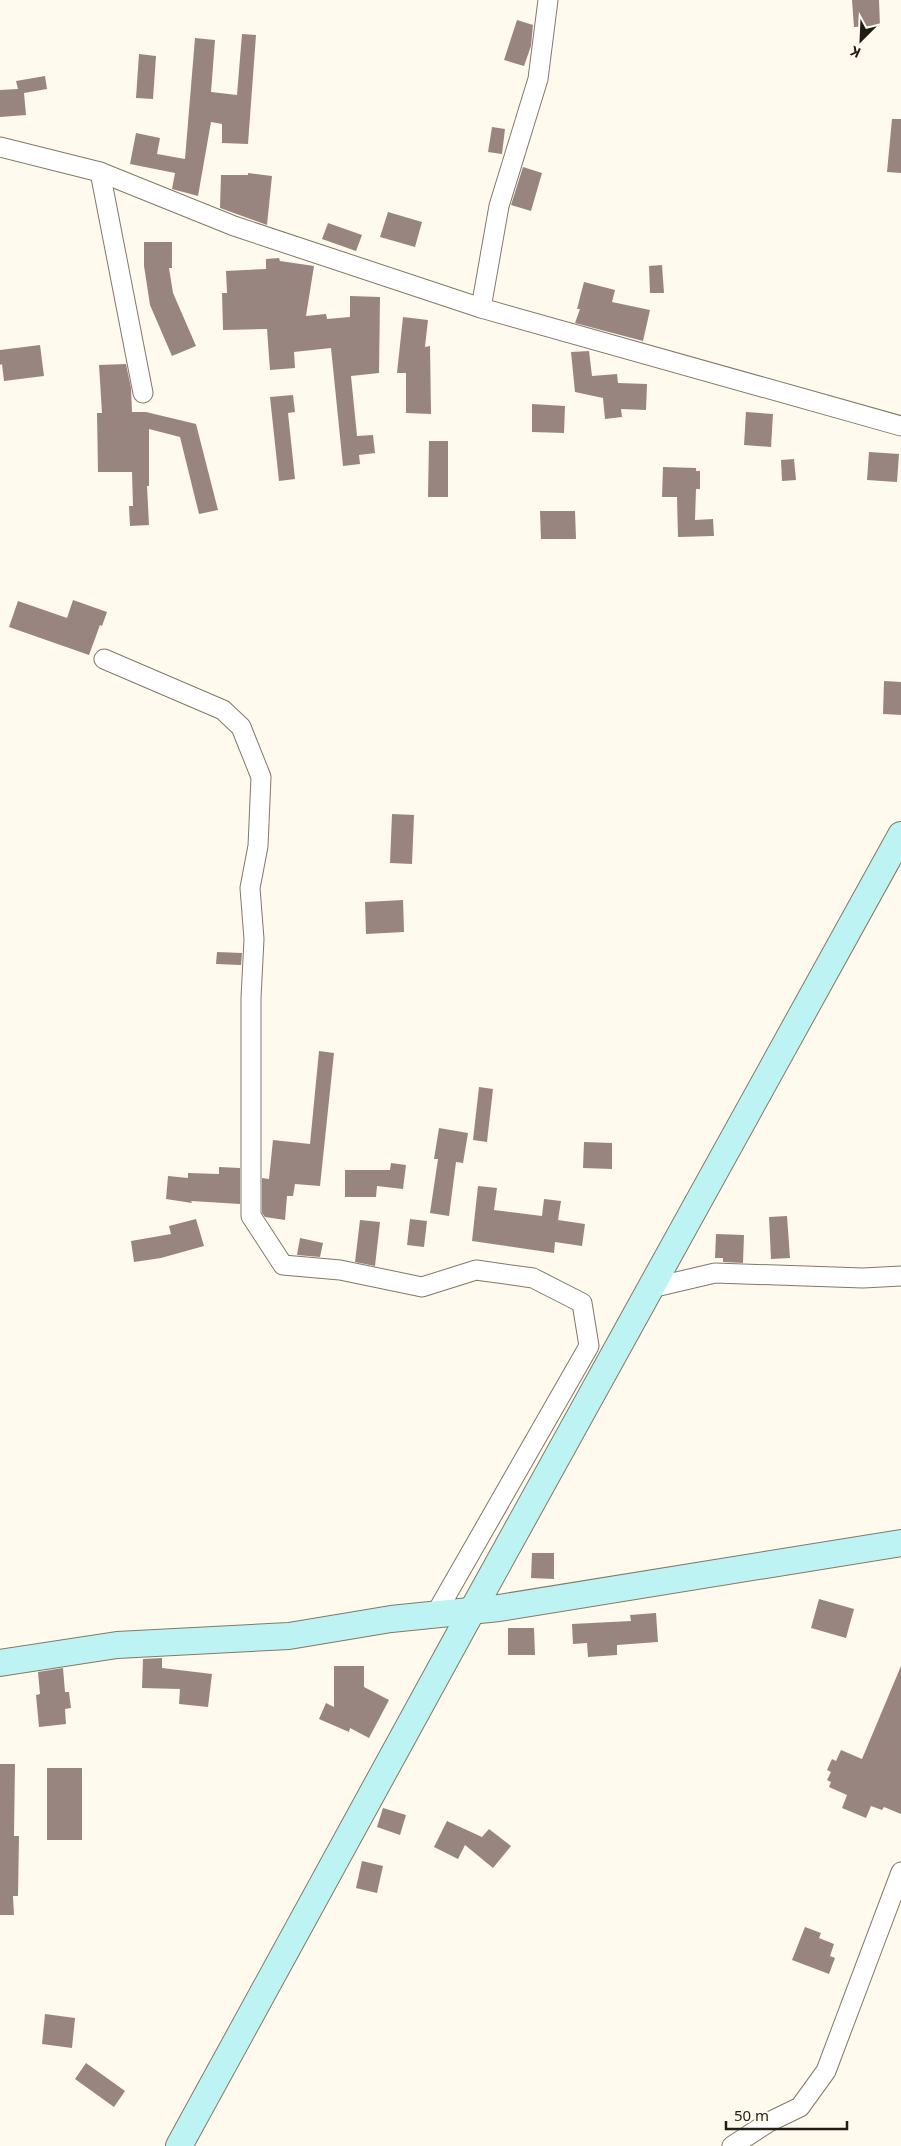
<svg xmlns="http://www.w3.org/2000/svg" width="901" height="2146" viewBox="0 0 901 2146" font-family="'Noto Sans',sans-serif">
<style>
.building{fill:#99857f}
.lines{fill:none;stroke-linecap:round;stroke-linejoin:round}
.street-casing{stroke:#817968;stroke-width:21}
.secondary-casing{stroke:#817968;stroke-width:28}
.street{stroke:#fff;stroke-width:19}
.secondary{stroke:#bdf4f3;stroke-width:26}
</style>
<rect width="100%" height="100%" fill="#fff9ee"/>
<g class="building">
<path d="M 852,0 L 879,0 L 880,26 L 854,27 Z"/>
<path d="M 517,20 L 533,25 L 531,46 L 524,66 L 504,60 Z"/>
<path d="M 242,34 L 256,35 L 248,144 L 222,143 L 222,124 L 211,122 L 198,196 L 172,189 L 175,173 L 130,164 L 136,133 L 160,138 L 157,154 L 185,159 L 195,38 L 215,40 L 211,92 L 237,95 Z"/>
<path d="M 139,54 L 156,56 L 153,99 L 136,98 Z"/>
<path d="M 45,76 L 47,89 L 24,93 L 26,115 L 0,117 L 0,90 L 18,89 L 16,81 Z"/>
<path d="M 892,119 L 901,119 L 901,173 L 887,172 Z"/>
<path d="M 492,127 L 505,129 L 502,154 L 488,152 Z"/>
<path d="M 523,167 L 542,173 L 531,211 L 511,205 Z"/>
<path d="M 248,173 L 272,176 L 267,225 L 220,208 L 221,175 L 248,175 Z"/>
<path d="M 388,212 L 422,222 L 415,247 L 380,237 Z"/>
<path d="M 328,223 L 362,235 L 356,251 L 322,239 Z"/>
<path d="M 144,242 L 172,242 L 172,268 L 169,268 L 173,293 L 196,346 L 172,356 L 150,305 L 144,266 Z"/>
<path d="M 279,258 L 280,261 L 314,266 L 306,316 L 326,314 L 327,319 L 350,317 L 350,296 L 380,297 L 379,373 L 351,376 L 357,436 L 373,435 L 375,453 L 359,455 L 360,464 L 343,466 L 331,348 L 294,352 L 295,368 L 270,370 L 267,329 L 223,330 L 222,293 L 227,293 L 226,271 L 266,269 L 266,259 Z"/>
<path d="M 662,265 L 664,293 L 650,293 L 649,266 Z"/>
<path d="M 584,282 L 615,290 L 612,302 L 650,310 L 643,341 L 575,323 L 580,309 L 577,309 Z"/>
<path d="M 403,317 L 428,320 L 425,347 L 430,346 L 431,414 L 406,413 L 406,373 L 397,373 Z"/>
<path d="M 40,345 L 44,376 L 4,381 L 2,364 L 0,365 L 0,350 Z"/>
<path d="M 589,351 L 592,376 L 617,374 L 618,383 L 647,384 L 646,410 L 621,409 L 622,417 L 605,419 L 603,398 L 575,392 L 571,352 Z"/>
<path d="M 126,364 L 131,388 L 132,412 L 146,412 L 196,424 L 218,510 L 199,514 L 180,437 L 149,429 L 149,486 L 147,486 L 149,525 L 130,526 L 129,506 L 133,506 L 132,472 L 98,472 L 97,413 L 102,413 L 99,365 Z"/>
<path d="M 293,395 L 295,412 L 288,413 L 295,479 L 279,481 L 270,397 Z"/>
<path d="M 532,404 L 565,406 L 564,433 L 532,432 Z"/>
<path d="M 746,412 L 773,414 L 771,447 L 744,445 Z"/>
<path d="M 429,441 L 448,441 L 448,497 L 428,497 Z"/>
<path d="M 869,452 L 899,454 L 897,482 L 867,480 Z"/>
<path d="M 794,459 L 796,480 L 782,481 L 781,460 Z"/>
<path d="M 663,467 L 696,468 L 696,471 L 700,471 L 700,489 L 696,489 L 695,520 L 713,519 L 714,536 L 678,537 L 677,497 L 662,497 Z"/>
<path d="M 540,511 L 575,511 L 576,539 L 541,539 Z"/>
<path d="M 73,600 L 107,612 L 102,626 L 100,625 L 89,655 L 9,627 L 18,601 L 67,618 Z"/>
<path d="M 884,681 L 901,682 L 901,715 L 883,714 Z"/>
<path d="M 392,814 L 414,815 L 412,864 L 390,863 Z"/>
<path d="M 403,900 L 404,932 L 366,934 L 365,902 Z"/>
<path d="M 217,952 L 242,953 L 241,965 L 216,964 Z"/>
<path d="M 319,1051 L 334,1053 L 320,1186 L 295,1184 L 293,1196 L 287,1196 L 285,1220 L 265,1217 L 262,1213 L 262,1178 L 269,1179 L 273,1140 L 310,1144 Z"/>
<path d="M 479,1087 L 493,1089 L 487,1142 L 473,1140 Z"/>
<path d="M 439,1128 L 468,1133 L 463,1163 L 456,1162 L 449,1216 L 430,1213 L 438,1159 L 434,1159 Z"/>
<path d="M 584,1142 L 612,1143 L 612,1169 L 583,1168 Z"/>
<path d="M 391,1163 L 406,1165 L 403,1189 L 377,1186 L 376,1197 L 345,1197 L 345,1170 L 390,1170 Z"/>
<path d="M 219,1167 L 240,1168 L 240,1204 L 191,1201 L 192,1203 L 166,1199 L 168,1176 L 188,1178 L 188,1173 L 219,1174 Z"/>
<path d="M 478,1186 L 497,1188 L 494,1210 L 542,1216 L 544,1199 L 561,1201 L 558,1220 L 585,1224 L 582,1246 L 555,1242 L 554,1253 L 472,1241 Z"/>
<path d="M 787,1216 L 790,1258 L 771,1259 L 769,1217 Z"/>
<path d="M 196,1219 L 204,1246 L 161,1258 L 134,1262 L 131,1241 L 171,1234 L 169,1226 Z"/>
<path d="M 410,1219 L 427,1221 L 424,1247 L 407,1245 Z"/>
<path d="M 360,1220 L 380,1222 L 375,1266 L 355,1262 Z"/>
<path d="M 716,1234 L 744,1235 L 743,1263 L 723,1262 L 723,1258 L 715,1258 Z"/>
<path d="M 300,1238 L 323,1243 L 320,1257 L 297,1255 Z"/>
<path d="M 532,1553 L 554,1553 L 554,1579 L 531,1578 Z"/>
<path d="M 819,1599 L 854,1609 L 846,1638 L 811,1628 Z"/>
<path d="M 656,1613 L 658,1642 L 617,1645 L 617,1655 L 588,1657 L 587,1643 L 573,1644 L 572,1624 L 631,1621 L 630,1615 Z"/>
<path d="M 508,1628 L 534,1628 L 535,1655 L 508,1655 Z"/>
<path d="M 162,1658 L 162,1668 L 212,1674 L 208,1707 L 179,1704 L 180,1689 L 142,1688 L 143,1659 Z"/>
<path d="M 334,1666 L 364,1666 L 364,1687 L 389,1700 L 369,1738 L 350,1728 L 349,1732 L 319,1719 L 326,1703 L 334,1707 Z"/>
<path d="M 901,1666 L 901,1814 L 884,1807 L 882,1810 L 871,1806 L 866,1818 L 842,1808 L 847,1795 L 829,1787 L 831,1782 L 827,1780 L 831,1772 L 827,1770 L 832,1759 L 836,1761 L 841,1750 L 862,1759 Z"/>
<path d="M 63,1668 L 65,1692 L 69,1692 L 71,1708 L 65,1709 L 66,1724 L 39,1727 L 36,1695 L 40,1694 L 38,1672 Z"/>
<path d="M 0,1764 L 15,1764 L 14,1836 L 19,1836 L 18,1896 L 13,1896 L 14,1915 L 0,1915 Z"/>
<rect x="47" y="1768" width="35" height="72"/>
<path d="M 383,1808 L 406,1815 L 400,1835 L 377,1827 Z"/>
<path d="M 447,1821 L 482,1837 L 489,1829 L 511,1846 L 493,1868 L 465,1845 L 458,1859 L 434,1847 Z"/>
<path d="M 362,1861 L 383,1866 L 377,1893 L 356,1888 Z"/>
<path d="M 805,1927 L 821,1933 L 819,1938 L 834,1944 L 830,1956 L 835,1958 L 829,1974 L 792,1960 Z"/>
<path d="M 45,2014 L 75,2018 L 72,2048 L 42,2044 Z"/>
<path d="M 86,2063 L 125,2091 L 114,2107 L 75,2079 Z"/>
</g>
<g class="lines">
<defs>
<g id="street">
<path d="M 0,147 L 100,172 L 234,226 L 481,308 L 901,426"/>
<path d="M 100,172 L 143,393"/>
<path d="M 481,308 L 499,206 L 538,79 L 548,0"/>
<path d="M 104,659 L 223,710 L 241,727 L 261,777 L 258,846 L 250,888 L 254,939 L 251,998 L 251,1216 L 283,1265 L 340,1270 L 422,1287 L 476,1270 L 533,1278 L 582,1303 L 589,1346 L 435,1615"/>
<path d="M 651,1288 L 715,1273 L 863,1278 L 901,1276"/>
<path d="M 732,2146 L 769,2122 L 800,2107 L 826,2071 L 901,1872"/>
</g>
<g id="secondary">
<path d="M 0,1663 L 117,1645 L 289,1636 L 391,1619 L 499,1608 L 901,1543"/>
<path d="M 179,2146 L 472,1611 L 901,835"/>
</g>
</defs>
<use href="#street" class="street-casing"/>
<use href="#secondary" class="secondary-casing"/>
<use href="#street" class="street"/>
<use href="#secondary" class="secondary"/>
</g>
<g transform="translate(861 40) rotate(204)" stroke="#fff9ee" stroke-width="4" paint-order="stroke">
<path d="M0-4L9 19L0 12L-9 19Z" fill="#201c16"/>
<text y="-8" font-size="14" font-weight="bold" text-anchor="middle" fill="#201c16">K</text>
</g>
<path d="M726 2121v8h121v-8" fill="none" stroke="#201c16" stroke-width="2.5"/>
<text x="734" y="2121" font-size="15" fill="#201c16" stroke="#fff9ee" stroke-width="4" paint-order="stroke">50 m</text>
</svg>
